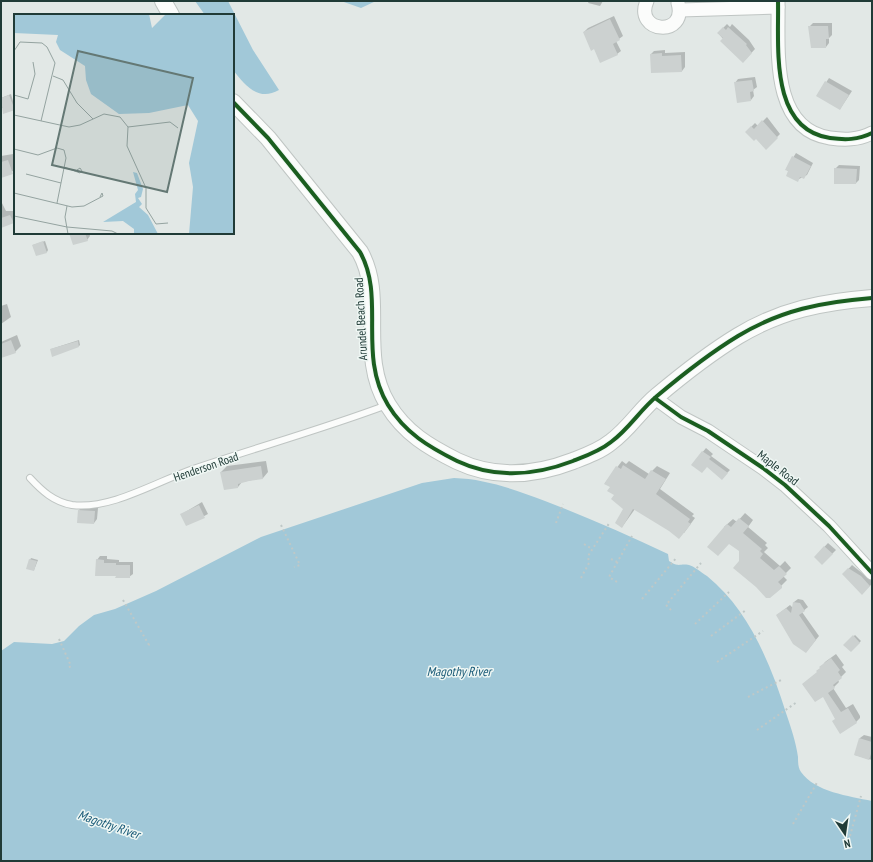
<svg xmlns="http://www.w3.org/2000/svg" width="873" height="862" viewBox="0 0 873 862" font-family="'PT Sans Narrow',sans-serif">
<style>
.water{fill:#a1c8d8}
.shadow{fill:#0003}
.building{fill:#ccd1d0}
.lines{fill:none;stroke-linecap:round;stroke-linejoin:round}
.service-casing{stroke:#bfc5c3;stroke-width:8}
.minor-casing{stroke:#bfc5c3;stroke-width:15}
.tertiary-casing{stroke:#bfc5c3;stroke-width:18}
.path{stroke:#bfc8c7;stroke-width:2;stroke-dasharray:2 3;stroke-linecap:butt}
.service{stroke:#fbfcfb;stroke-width:6}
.minor{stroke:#fbfcfb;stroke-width:13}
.tertiary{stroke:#fbfcfb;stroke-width:16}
.cycleway-casing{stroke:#eff7f4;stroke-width:6}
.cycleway{stroke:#1b5e20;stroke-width:4}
.labels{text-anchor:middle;stroke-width:3;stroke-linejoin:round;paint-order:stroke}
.street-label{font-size:12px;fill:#203b37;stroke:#eff7f4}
.water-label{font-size:13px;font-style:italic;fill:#195a77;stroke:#eff7f4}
.inset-road{fill:none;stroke:#94a3a0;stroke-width:1}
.view{fill:#647874;fill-opacity:0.15;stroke:#647874;stroke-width:2}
.inset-edge{fill:none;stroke:#203b37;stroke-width:2}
</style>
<rect width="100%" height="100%" fill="#e2e8e6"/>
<g class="water">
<path d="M 195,1 L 228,1 L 253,50 L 279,90 C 258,102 245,85 233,70 L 233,15 L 205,15 Z"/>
<path d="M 341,1 L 376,1 L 361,8 Z"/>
<path d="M 454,478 C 487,479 515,490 545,501 C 587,517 628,535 668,554 L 669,561 C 680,568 679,563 689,565 C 694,566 702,573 707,576 C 748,609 771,664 786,713 C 791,728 796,742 798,757 C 798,762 798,768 801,772 C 815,792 849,796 872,801 L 872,861 L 1,861 L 1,651 L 14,642 L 52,644 L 64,641 L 79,626 L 94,615 L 115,609 L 156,591 L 261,537 L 422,483 Z"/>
</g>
<g class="shadow">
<path d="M 589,1 L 603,1 L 600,6 L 588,3 Z"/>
<path d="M 614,16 L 623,36 L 616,41 L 621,51 L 617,54 L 595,48 L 584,32 L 588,28 Z"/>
<path d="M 813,23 L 832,23 L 832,35 L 829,38 L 829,43 L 826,47 L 809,27 Z"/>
<path d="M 727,24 L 730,27 L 732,24 L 749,40 L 755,49 L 743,62 L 718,33 Z"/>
<path d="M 665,50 L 665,53 L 685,52 L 685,67 L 682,71 L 651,54 L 654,51 Z"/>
<path d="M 755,77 L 757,87 L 753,90 L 754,96 L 751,100 L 735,83 L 738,79 Z"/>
<path d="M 829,78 L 852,91 L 840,109 L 818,95 Z"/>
<path d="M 11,94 L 15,108 L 1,108 L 1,98 Z"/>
<path d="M 767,117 L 780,134 L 766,148 L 756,138 L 746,132 L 755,123 L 758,126 Z"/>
<path d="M 796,153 L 813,163 L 807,175 L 797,180 L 786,169 Z"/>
<path d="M 13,154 L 15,170 L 1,177 L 1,156 Z"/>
<path d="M 839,165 L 860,166 L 859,180 L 856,183 L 835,169 Z"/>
<path d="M 1,201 L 6,211 L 15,211 L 15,221 L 1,227 Z"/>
<path d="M 70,233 L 89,233 L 90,236 L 87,240 Z"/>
<path d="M 45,241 L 48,250 L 47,252 L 33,245 Z"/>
<path d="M 7,304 L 11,317 L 1,324 L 1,306 Z"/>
<path d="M 17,335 L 21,346 L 15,352 L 1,357 L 1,342 Z"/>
<path d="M 79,340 L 80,345 L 79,346 L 51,349 Z"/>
<path d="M 706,448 L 713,454 L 711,456 L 730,470 L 725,475 L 707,466 L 692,465 Z"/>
<path d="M 266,461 L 268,472 L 263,478 L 242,482 L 238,487 L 221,472 L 227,466 Z"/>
<path d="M 622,461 L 626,464 L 629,461 L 649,474 L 657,466 L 670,473 L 660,489 L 694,514 L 692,516 L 695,518 L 684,533 L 670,530 L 635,509 L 622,527 L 625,509 L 611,487 L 605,483 Z"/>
<path d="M 202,502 L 208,514 L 187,525 L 182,514 Z"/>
<path d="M 82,507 L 98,508 L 97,519 L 94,523 L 79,510 Z"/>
<path d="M 745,513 L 753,520 L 748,527 L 767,543 L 765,545 L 768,548 L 764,552 L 780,566 L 785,561 L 791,568 L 783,576 L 787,580 L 779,588 L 740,561 L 740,551 L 724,527 L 733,519 L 737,522 Z"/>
<path d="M 828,543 L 836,550 L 822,564 L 815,557 Z"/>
<path d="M 100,556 L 107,556 L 107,559 L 119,560 L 119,562 L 133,562 L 133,574 L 129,577 L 117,575 L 97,560 Z"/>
<path d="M 31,558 L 38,560 L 34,570 L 30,560 Z"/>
<path d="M 852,565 L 872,581 L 872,584 L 862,593 L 844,574 Z"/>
<path d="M 798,599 L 803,600 L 808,607 L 802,612 L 819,636 L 806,652 L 777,615 L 790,605 L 793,608 L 794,602 Z"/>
<path d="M 855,635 L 861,641 L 851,651 L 845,645 Z"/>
<path d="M 836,654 L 844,665 L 842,667 L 846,672 L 838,680 L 839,682 L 833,688 L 846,708 L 853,704 L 860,716 L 860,718 L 855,723 L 836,719 L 818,672 L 825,662 Z"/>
<path d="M 864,735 L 872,737 L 872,760 L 855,755 L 860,738 Z"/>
</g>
<g class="building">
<path d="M 610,19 L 620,40 L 613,44 L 618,55 L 600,63 L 594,49 L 591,51 L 583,32 Z"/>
<path d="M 808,26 L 828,26 L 829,39 L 826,39 L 826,48 L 811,48 Z"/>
<path d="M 723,27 L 726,30 L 728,27 L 747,44 L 746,45 L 752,53 L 743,63 L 720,41 L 723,38 L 717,33 Z"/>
<path d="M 662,53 L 662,56 L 681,55 L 682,72 L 651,73 L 650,54 Z"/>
<path d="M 752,80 L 754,91 L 750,92 L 751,101 L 737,103 L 734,82 Z"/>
<path d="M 825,81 L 849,95 L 840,110 L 816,96 Z"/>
<path d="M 9,95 L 15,110 L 3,114 L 1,98 Z"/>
<path d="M 762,120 L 778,138 L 766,150 L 756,139 L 754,141 L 745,132 L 751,126 L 754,129 Z"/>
<path d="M 792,156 L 811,166 L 804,179 L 800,177 L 798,182 L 786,176 L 788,171 L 785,170 Z"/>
<path d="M 8,160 L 13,174 L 1,178 L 1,162 Z"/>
<path d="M 834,168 L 857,169 L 856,184 L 834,184 Z"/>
<path d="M 10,215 L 14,223 L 1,228 L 1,218 Z"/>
<path d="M 69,233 L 85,233 L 88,241 L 73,245 Z"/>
<path d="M 43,241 L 47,253 L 36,256 L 32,245 Z"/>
<path d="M 11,340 L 16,353 L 1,358 L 1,344 Z"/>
<path d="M 78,341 L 79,347 L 52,357 L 50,349 Z"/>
<path d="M 702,451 L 711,457 L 709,459 L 728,473 L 722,480 L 707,467 L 702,473 L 691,465 Z"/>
<path d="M 623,465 L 645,479 L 651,470 L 666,479 L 656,494 L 690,519 L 688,522 L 691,524 L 679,539 L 669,531 L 633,509 L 622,528 L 615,523 L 623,509 L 611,499 L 614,495 L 607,491 L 610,487 L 604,484 L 616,466 L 621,469 Z"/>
<path d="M 261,466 L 263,479 L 249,481 L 238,484 L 238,488 L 224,490 L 220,472 Z"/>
<path d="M 199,505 L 205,518 L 186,526 L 180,514 Z"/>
<path d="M 78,510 L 95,511 L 94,524 L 77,523 Z"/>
<path d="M 739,518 L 749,526 L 743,533 L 762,549 L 760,551 L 763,554 L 760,558 L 774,570 L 779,566 L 787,574 L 778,582 L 782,586 L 782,588 L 770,598 L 766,598 L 756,587 L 733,568 L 739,561 L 739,551 L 729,544 L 718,556 L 707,547 L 724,527 L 727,524 L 731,527 Z"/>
<path d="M 824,546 L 833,554 L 822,565 L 814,557 Z"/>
<path d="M 29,559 L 37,561 L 34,571 L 26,569 Z"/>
<path d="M 96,559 L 104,560 L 104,563 L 116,563 L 116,565 L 130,565 L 130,578 L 115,578 L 116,576 L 95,576 Z"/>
<path d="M 848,568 L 861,576 L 870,586 L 862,595 L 842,574 Z"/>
<path d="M 793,602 L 800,603 L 805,611 L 799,615 L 816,640 L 806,653 L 793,644 L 776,615 L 786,608 L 791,613 Z"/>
<path d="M 853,635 L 860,643 L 851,652 L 843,645 Z"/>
<path d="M 831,658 L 840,670 L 838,672 L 842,678 L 833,685 L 835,688 L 828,693 L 841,712 L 848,708 L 857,723 L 840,734 L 832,721 L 835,719 L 823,697 L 815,702 L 802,684 L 817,672 L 816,671 L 820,668 L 819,667 Z"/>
<path d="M 859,738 L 872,742 L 872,751 L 869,760 L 854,755 Z"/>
</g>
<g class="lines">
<defs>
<path id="service" d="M 30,478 C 42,491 54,502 72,505 C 111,510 158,481 193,469 C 258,447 323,429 387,405"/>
<g id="minor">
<path d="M 647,1 C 633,33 688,38 678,3"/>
<path d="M 778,1 C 779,46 769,129 830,138 C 845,140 858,140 872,133"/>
<path d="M 680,10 L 778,7"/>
<path d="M 655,398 L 681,417 L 708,431 L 763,468 L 785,485 L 829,526 L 872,573"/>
</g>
<g id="tertiary">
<path d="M 163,1 L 171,15"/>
<path d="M 233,102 L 268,138 L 360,252 C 386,298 357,354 388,405 C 405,433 429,447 457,461 C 495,479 534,476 573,461 C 586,456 600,451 611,442 C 629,429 640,410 657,396 C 682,375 710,353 738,336 C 781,310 822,302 872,298"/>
</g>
</defs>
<use href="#service" class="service-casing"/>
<use href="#minor" class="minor-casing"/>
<use href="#tertiary" class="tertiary-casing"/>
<g class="path">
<path d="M 556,523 L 563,504"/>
<path d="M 281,525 L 300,565 L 294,567"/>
<path d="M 584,544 L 592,549"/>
<path d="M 611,559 L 617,562"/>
<path d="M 581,578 L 589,563 L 588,556 L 610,522"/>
<path d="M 617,582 L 609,577 L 632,536"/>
<path d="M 642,599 L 677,557"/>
<path d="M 123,600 L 149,645 L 147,646"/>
<path d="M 671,610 L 666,605 L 701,563"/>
<path d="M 695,624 L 729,592"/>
<path d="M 711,636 L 746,610"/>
<path d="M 59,639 L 71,666 L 68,668"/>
<path d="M 717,662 L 763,631"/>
<path d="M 748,697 L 783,679"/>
<path d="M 757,730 L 797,702"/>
<path d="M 793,824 L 818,781"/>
<path d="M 850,836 L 861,796"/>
</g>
<use href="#service" class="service"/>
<use href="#minor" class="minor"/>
<use href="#tertiary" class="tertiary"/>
<defs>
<g id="cycleway">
<path d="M 778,1 C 779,46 769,129 830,138 C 845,140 858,140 872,133"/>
<path d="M 233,102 L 268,138 L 360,252 C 386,298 357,354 388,405 C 405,433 429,447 457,461 C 495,479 534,476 573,461 C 586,456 600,451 611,442 C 629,429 640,410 657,396 C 682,375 710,353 738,336 C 781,310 822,302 872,298"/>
<path d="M 655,398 L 681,417 L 708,431 L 763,468 L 785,485 L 829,526 L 872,573"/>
</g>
</defs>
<use href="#cycleway" class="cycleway-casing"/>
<use href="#cycleway" class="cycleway"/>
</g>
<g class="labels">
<g class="street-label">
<text transform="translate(361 319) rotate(-93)" y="4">Arundel Beach Road</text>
<text transform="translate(206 467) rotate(-19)" y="4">Henderson Road</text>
<text transform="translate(778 468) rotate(38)" y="4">Maple Road</text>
</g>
<g class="water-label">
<text x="459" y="676">Magothy River</text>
<text transform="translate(109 824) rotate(19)" y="5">Magothy River</text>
</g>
</g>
<g transform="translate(14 14)">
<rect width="220" height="220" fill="#e2e8e6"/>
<path d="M 0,0 L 135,0 L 138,14 L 152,0 L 220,0 L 220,220 L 175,220 L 179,173 L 175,149 L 184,107 L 174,91 L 135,99 L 105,100 L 77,80 L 72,66 L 71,52 L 46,36 L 42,28 L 44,21 L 0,19 ZM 119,158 L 123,159 L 129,175 L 127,183 L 124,184 L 128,190 L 125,193 L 134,201 L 144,220 L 120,220 L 120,215 L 109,207 L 89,208 L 122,188 L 121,180 L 124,176 Z" fill="#a1c8d8"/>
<path class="inset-road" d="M 0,37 L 6,28 L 28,29 L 33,33 L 41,49 L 27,107M 39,62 L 49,66 L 63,89 L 79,105M 0,81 L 14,85 L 21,60 L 19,48M 0,101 L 55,113 L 66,111 L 90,100 L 106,103 L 114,113 L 113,132 L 132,174 L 132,194 L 142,210 L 154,209M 114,113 L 156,108 L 164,114M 0,135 L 24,141 L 43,134 L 50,136 L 52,144 L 43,189M 50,153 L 66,159 L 68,157 L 66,154 L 63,156M 12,160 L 47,169M 0,179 L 58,193 L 70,192 L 89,182 L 88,179 L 86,183M 53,192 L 51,203 L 54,220M 0,202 L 53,213 L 98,217 L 104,220"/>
<path class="view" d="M 64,37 L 179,64 L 153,178 L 38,151 Z"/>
<rect width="220" height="220" class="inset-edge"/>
</g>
<rect width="873" height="862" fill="none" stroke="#203b37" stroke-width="4"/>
<g transform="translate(845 834) rotate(167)" stroke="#eff7f4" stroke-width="3" paint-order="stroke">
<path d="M0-3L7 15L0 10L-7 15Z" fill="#203b37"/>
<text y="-6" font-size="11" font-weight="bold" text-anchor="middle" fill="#203b37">N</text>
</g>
</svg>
